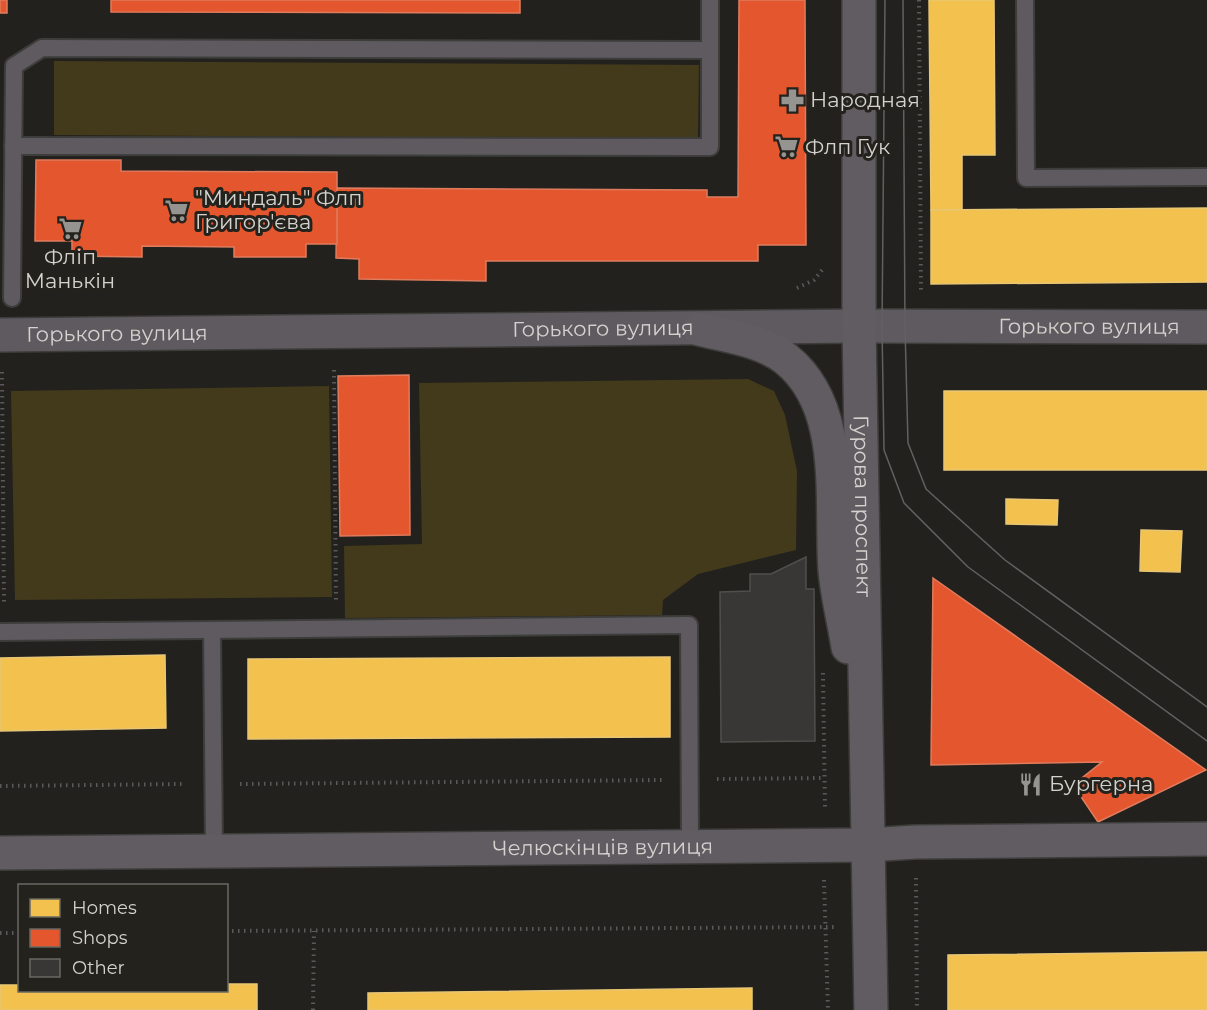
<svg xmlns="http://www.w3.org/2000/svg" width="1207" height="1010" viewBox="0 0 1207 1010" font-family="Montserrat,sans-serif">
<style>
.green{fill:#433a1b}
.homes{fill:#f2c14e;stroke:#e9c674;stroke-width:1.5}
.shops{fill:#e4572e;stroke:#df7c5e;stroke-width:1.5}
.building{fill:#383735;stroke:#504f4c;stroke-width:1.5}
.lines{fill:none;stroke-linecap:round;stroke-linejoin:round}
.lane-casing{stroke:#3d3d3b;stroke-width:20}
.street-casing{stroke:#3d3d3b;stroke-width:36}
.secondary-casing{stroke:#3d3d3b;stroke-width:36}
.path{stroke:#5c595b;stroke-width:4;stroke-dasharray:1.5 4.5;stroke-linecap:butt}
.lane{stroke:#5e5a5f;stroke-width:16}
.street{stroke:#5e5a5f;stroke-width:33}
.secondary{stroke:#615c62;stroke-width:33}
.tram{stroke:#626061;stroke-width:1.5}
.labels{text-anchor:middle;stroke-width:6;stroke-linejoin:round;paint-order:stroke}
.poi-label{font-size:21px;fill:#d3d2ce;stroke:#24221c;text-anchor:start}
.street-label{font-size:21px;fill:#d3d2ce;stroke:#24221c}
</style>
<rect width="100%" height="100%" fill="#22211e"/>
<g class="green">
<path d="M 54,61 L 699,65 L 698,139 L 54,135 Z"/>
<path d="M 748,379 L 774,391 L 785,415 L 797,471 L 796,550 L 698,574 L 663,600 L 662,615 L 345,618 L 344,546 L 422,544 L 419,383 Z"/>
<path d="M 329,386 L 332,597 L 15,600 L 11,391 Z"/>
</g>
<g class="homes">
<path d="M 929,0 L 994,0 L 995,155 L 962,155 L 962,210 L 931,210 Z"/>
<path d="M 1207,208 L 1207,282 L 931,284 L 931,210 Z"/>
<rect x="944" y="391" width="263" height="79"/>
<path d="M 1006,499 L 1058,500 L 1057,525 L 1006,524 Z"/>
<path d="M 1141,530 L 1182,531 L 1180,572 L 1140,571 Z"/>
<path d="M 165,655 L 166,728 L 0,731 L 0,658 Z"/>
<path d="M 670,657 L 670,737 L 248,739 L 248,659 Z"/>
<path d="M 1207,952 L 1207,1010 L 948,1010 L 948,955 Z"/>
<path d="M 226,984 L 257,984 L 257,1010 L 0,1010 L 0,985 L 20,985 L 20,990 L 226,990 Z"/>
<path d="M 752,988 L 752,1010 L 368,1010 L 368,993 Z"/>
</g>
<g class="shops">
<rect x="0" y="0" width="7" height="13"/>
<path d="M 111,0 L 520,0 L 520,13 L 111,12 Z"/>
<path d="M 739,0 L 805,0 L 806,245 L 758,245 L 758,261 L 486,261 L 486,281 L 359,279 L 359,259 L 336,258 L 337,188 L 707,190 L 707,197 L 738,197 Z"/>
<path d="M 36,160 L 121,160 L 121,171 L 337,172 L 337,244 L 306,244 L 306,257 L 234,257 L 234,247 L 142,246 L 142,257 L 72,256 L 72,241 L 35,241 Z"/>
<path d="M 409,375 L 410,535 L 340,536 L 338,376 Z"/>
<path d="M 933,578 L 1206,770 L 1098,822 L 1073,785 L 1102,762 L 931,765 Z"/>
</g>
<path class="building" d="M 806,557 L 806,589 L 814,589 L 815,741 L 721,742 L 720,592 L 750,591 L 750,574 L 771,574 Z"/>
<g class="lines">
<defs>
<g id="lane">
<path d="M 1025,0 L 1026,178 L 1207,177"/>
<path d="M 13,146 L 710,147 L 710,50"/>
<path d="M 12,298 L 14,66 L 42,48 L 710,50 L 710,0"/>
<path d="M 212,630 L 214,851"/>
<path d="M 0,632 L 689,625 L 690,846"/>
</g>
<g id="street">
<path id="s1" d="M 0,335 L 859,326 L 1207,327"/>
</g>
<g id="secondary">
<path id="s2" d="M 859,0 L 859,326 L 871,1010"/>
<path d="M 699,329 C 727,336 762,340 786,359 C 846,407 830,500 835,570 C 837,595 844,621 848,647"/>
<path id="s3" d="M 0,853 L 868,845 L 915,842 L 1207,839"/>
</g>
</defs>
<use href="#lane" class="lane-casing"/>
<use href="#street" class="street-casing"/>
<use href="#secondary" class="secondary-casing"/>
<g class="path">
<path d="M 919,0 L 921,290"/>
<path d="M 797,288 L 814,280 L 822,270"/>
<path d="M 334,370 L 336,601"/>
<path d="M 2,372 L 4,604"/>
<path d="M 823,673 L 825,810"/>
<path d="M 717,779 L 825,778"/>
<path d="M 240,784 L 662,780"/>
<path d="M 0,786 L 185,784"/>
<path d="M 916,878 L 917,1010"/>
<path d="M 824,880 L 828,1010"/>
<path d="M 226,931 L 835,927"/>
<path d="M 0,933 L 20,933"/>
<path d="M 313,1010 L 314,931"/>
</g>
<use href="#lane" class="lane"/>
<use href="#street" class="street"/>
<use href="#secondary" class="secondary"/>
<g class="tram">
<path d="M 885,0 L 882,327 L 884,450 L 904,503 L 968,567 L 1207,741"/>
<path d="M 903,0 L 905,327 L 908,443 L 926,489 L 1005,560 L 1207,707"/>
</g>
</g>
<defs>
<symbol id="pharmacy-bare" viewBox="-9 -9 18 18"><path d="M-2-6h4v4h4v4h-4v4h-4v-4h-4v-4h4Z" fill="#959490" stroke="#24221c" stroke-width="2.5" paint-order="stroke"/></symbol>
<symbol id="supermarket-bare" viewBox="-9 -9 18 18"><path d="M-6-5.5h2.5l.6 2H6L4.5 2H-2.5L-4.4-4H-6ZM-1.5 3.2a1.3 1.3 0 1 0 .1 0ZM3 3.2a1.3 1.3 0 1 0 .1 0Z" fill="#959490" stroke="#24221c" stroke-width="2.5" paint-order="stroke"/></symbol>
<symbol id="restaurant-bare" viewBox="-9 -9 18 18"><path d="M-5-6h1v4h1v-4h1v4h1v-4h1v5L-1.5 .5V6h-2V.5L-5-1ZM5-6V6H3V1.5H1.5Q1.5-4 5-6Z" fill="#959490" stroke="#24221c" stroke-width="2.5" paint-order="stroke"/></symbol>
</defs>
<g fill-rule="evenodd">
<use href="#pharmacy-bare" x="776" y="84" width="33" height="33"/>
<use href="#supermarket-bare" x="770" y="130" width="33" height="33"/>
<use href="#supermarket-bare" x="160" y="194" width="33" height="33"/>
<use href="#supermarket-bare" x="54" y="212" width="33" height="33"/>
<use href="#restaurant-bare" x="1014" y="768" width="33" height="33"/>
</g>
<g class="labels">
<g class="poi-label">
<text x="810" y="107">Народная</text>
<text x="805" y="154">Флп Гук</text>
<text x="195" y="205">"Миндаль" Флп<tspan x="195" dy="24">Григор'єва</tspan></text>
<text x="70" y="264" text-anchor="middle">Фліп<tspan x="70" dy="24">Манькін</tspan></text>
<text x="1049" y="791">Бургерна</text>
</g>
<g class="street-label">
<text dy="7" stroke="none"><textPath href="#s1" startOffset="1089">Горького вулиця</textPath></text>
<text dy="7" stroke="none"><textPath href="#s1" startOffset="603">Горького вулиця</textPath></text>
<text dy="7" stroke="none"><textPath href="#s1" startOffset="117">Горького вулиця</textPath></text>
<text dy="7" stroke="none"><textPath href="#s2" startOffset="506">Гурова проспект</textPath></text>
<text dy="7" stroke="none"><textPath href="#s3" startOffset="603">Челюскінців вулиця</textPath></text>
</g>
</g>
<rect x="18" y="884" width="210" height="108" fill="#24221c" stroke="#6a6863" stroke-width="1.5"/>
<rect x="30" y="899" width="30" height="18" fill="#f2c14e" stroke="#6a6863" stroke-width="1.5"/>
<text x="72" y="914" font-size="18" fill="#d3d2ce">Homes</text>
<rect x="30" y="929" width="30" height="18" fill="#e4572e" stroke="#6a6863" stroke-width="1.5"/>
<text x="72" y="944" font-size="18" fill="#d3d2ce">Shops</text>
<rect x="30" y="959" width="30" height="18" fill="#383735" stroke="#6a6863" stroke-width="1.5"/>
<text x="72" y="974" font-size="18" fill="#d3d2ce">Other</text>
</svg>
